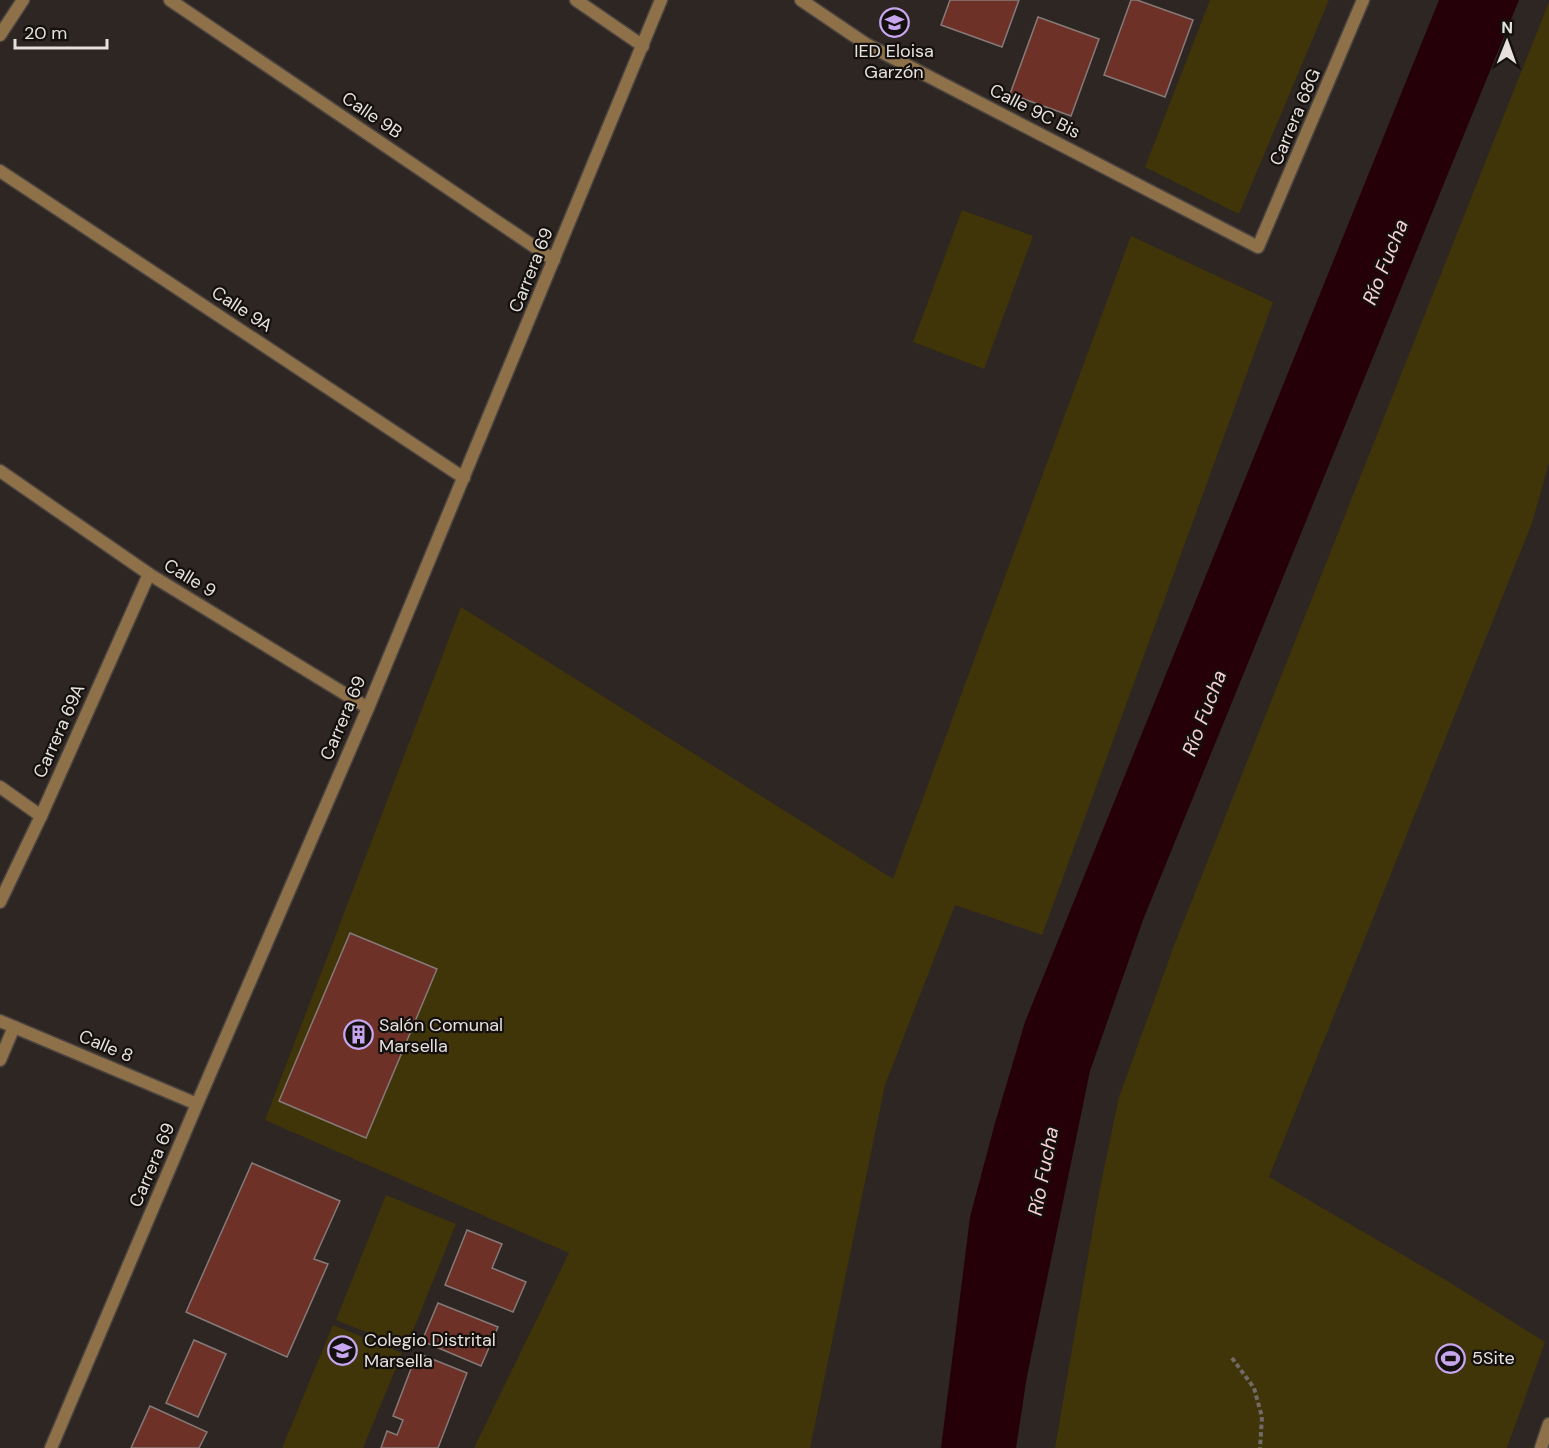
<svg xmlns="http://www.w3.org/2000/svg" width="1549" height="1448" viewBox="0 0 1549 1448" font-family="'DM Sans',sans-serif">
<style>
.green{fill:#403409}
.water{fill:#260009}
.building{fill:#6d3128;stroke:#857a78;stroke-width:1.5}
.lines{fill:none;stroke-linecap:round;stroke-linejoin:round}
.minor-casing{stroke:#4b4440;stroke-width:15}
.tertiary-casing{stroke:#4b4440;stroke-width:15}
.path{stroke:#716a66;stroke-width:4;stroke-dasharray:4.5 3;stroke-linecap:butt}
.minor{stroke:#8e7049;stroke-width:12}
.tertiary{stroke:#8e7049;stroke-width:12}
.labels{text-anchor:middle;stroke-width:4.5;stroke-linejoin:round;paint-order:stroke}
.poi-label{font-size:18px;fill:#e6e1de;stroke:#14100e;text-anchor:start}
.street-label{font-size:18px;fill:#e6e1de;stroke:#14100e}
.water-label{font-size:20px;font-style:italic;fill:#f9d0d6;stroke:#14100e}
</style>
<rect width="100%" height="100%" fill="#2e2622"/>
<g class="green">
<path d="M 1210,0 L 1329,0 L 1239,214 L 1145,167 Z"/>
<path d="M 1549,2 L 1549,463 L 1532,523 L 1269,1177 L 1444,1279 L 1545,1342 L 1507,1448 L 1055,1448 L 1099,1193 L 1119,1097 L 1175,943 Z"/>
<path d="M 962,210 L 1033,236 L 984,369 L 913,342 Z"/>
<path d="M 1131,236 L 1273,302 L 1042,935 L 955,905 L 885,1085 L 810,1448 L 474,1448 L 569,1253 L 265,1120 L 461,607 L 893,879 Z"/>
<path d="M 386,1195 L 456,1224 L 406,1348 L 336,1320 Z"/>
<path d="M 333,1325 L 402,1353 L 363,1448 L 282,1448 Z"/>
</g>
<path class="water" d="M 1439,0 L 1519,0 L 1143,920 L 1090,1071 L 1027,1376 L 1016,1448 L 941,1448 L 970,1217 L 995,1123 L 1025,1022 Z"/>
<g class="building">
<path d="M 950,0 L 1019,0 L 1002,47 L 941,25 Z"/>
<path d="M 1131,0 L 1137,0 L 1193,20 L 1165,97 L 1104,75 Z"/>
<path d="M 1038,17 L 1099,39 L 1071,116 L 1010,94 Z"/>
<path d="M 350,933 L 437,969 L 366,1138 L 279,1101 Z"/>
<path d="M 252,1163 L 340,1201 L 314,1259 L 328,1264 L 287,1357 L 186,1312 Z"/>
<path d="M 467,1230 L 502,1244 L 492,1268 L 526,1282 L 513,1312 L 445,1285 Z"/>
<path d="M 438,1303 L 498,1327 L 481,1366 L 422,1341 Z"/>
<path d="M 194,1340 L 226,1354 L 198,1417 L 166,1403 Z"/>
<path d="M 417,1353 L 467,1373 L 438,1448 L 381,1448 L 387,1431 L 397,1435 L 403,1420 L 393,1416 Z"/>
<path d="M 150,1406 L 207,1432 L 199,1448 L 131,1448 Z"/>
</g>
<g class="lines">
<defs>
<g id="minor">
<path d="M 170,0 L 554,260"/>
<path d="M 576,0 L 643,46"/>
<path d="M 801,0 L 866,44 L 1258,247 L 1363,0"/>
<path d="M 0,35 L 23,0"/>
<path d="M 0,171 L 464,478"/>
<path d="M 0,471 L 149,574 L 368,708"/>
<path d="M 0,787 L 41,816"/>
<path d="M 0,902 L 41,816 L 149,574"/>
<path d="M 0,1021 L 197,1104"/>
<path d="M 0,1060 L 14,1027"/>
<path d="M 1541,1448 L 1549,1424"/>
</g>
<path id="tertiary" d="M 51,1448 L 197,1104 L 368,708 L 661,0"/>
</defs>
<use href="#minor" class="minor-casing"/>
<use href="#tertiary" class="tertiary-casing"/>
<path class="path" d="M 1232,1358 L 1254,1388 L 1262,1417 L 1260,1448"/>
<use href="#minor" class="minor"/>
<use href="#tertiary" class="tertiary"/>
</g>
<defs>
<symbol id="school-ring" viewBox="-11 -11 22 22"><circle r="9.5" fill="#14100e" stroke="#c7a6f0" stroke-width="1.5"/><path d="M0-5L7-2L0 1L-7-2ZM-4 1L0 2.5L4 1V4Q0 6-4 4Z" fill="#c7a6f0"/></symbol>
<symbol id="building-ring" viewBox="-11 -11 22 22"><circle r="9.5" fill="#14100e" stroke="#c7a6f0" stroke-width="1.5"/><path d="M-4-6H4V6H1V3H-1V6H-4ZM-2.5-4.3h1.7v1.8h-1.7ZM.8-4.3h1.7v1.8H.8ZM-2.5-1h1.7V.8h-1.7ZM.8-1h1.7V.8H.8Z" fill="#c7a6f0"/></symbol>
<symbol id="stadium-ring" viewBox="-11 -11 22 22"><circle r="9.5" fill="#14100e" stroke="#c7a6f0" stroke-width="1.5"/><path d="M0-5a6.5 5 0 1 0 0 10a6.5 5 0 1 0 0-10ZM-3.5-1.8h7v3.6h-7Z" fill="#c7a6f0"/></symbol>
</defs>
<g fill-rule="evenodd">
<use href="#school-ring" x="878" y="6" width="33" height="33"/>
<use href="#building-ring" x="342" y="1018" width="33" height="33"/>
<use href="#school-ring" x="326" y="1334" width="33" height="33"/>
<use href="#stadium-ring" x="1434" y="1342" width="33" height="33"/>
</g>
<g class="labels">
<g class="poi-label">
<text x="894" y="57" text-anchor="middle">IED Eloisa<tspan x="894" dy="21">Garzón</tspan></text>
<text x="379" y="1031">Salón Comunal<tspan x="379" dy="21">Marsella</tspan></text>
<text x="364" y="1346">Colegio Distrital<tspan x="364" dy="21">Marsella</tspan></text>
<text x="1472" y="1364">5Site</text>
</g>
<g class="street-label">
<text transform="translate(1035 111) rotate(27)" y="6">Calle 9C Bis</text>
<text transform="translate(372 115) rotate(34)" y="6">Calle 9B</text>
<text transform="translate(1295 117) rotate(-67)" y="6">Carrera 68G</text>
<text transform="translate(531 270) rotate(-68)" y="6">Carrera 69</text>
<text transform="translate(242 309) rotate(33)" y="6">Calle 9A</text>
<text transform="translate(190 578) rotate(31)" y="6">Calle 9</text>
<text transform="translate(343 718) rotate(-67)" y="6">Carrera 69</text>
<text transform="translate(59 731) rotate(-66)" y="6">Carrera 69A</text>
<text transform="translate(106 1046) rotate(23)" y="6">Calle 8</text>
<text transform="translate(152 1165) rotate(-67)" y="6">Carrera 69</text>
</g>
<g class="water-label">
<text transform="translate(1385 262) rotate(-68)" y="7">Río Fucha</text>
<text transform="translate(1204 713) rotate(-69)" y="7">Río Fucha</text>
<text transform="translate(1043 1171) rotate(-79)" y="7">Río Fucha</text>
</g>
</g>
<g transform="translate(1507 42) rotate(1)" stroke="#14100e" stroke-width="4.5" paint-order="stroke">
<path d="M0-4.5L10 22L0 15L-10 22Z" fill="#e6e1de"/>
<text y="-9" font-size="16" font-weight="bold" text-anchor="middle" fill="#e6e1de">N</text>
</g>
<path d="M15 39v9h92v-9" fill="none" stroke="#e6e1de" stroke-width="3"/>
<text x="24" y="39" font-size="18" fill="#e6e1de" stroke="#14100e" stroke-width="4.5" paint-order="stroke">20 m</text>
</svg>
